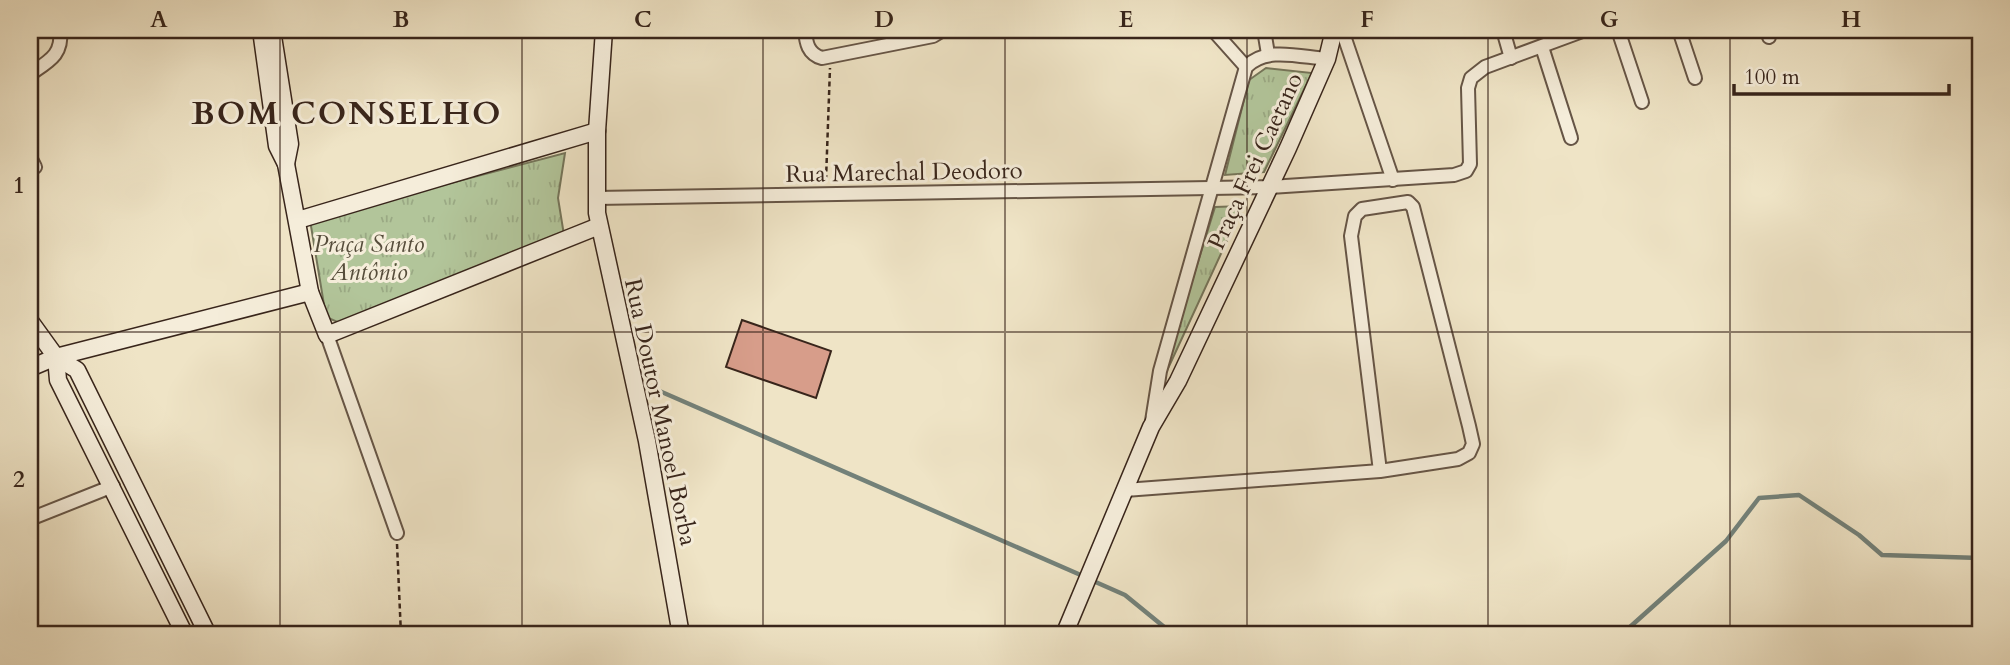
<svg xmlns="http://www.w3.org/2000/svg" width="2010" height="665" viewBox="0 0 2010 665" font-family="Cardo,serif">
<style>
.park{fill:url(#park-tufts);stroke:#75755a;stroke-width:2}
.lines{fill:none;stroke-linecap:round;stroke-linejoin:round}
.stream{stroke:#738179;stroke-width:4.5}
.building{fill:#d79d8a;stroke:#38251b;stroke-width:2}
.street-casing{stroke:#665546;stroke-width:16}
.secondary-casing{stroke:#38251b;stroke-width:19}
.path{stroke:#38251b;stroke-width:2.5;stroke-dasharray:5 3.5;stroke-linecap:butt}
.street{stroke:#f5edda;stroke-width:12}
.secondary{stroke:#f5edda;stroke-width:16}
.grid{fill:none;stroke:#38251b;stroke-width:2;stroke-opacity:0.55}
.labels{text-anchor:middle;stroke-width:6;stroke-linejoin:round;paint-order:stroke}
.street-label{font-size:24px;fill:#38251b;stroke:#f5edda}
.park-label{font-size:24px;font-style:italic;fill:#564d3b;stroke:#f5edda}
.district-label{font-size:32px;font-weight:bold;letter-spacing:2px;fill:#38251b;stroke:#f5edda}
.neatline{fill:none;stroke:#38251b;stroke-width:2.5}
.grid-label{font-size:23px;text-anchor:middle;font-weight:bold;fill:#38251b}
</style>
<defs>
<pattern id="park-tufts" width="24" height="20" patternUnits="userSpaceOnUse" patternTransform="scale(1.75)"><rect width="24" height="20" fill="#b2c59a"/><path d="M3 7l-1-3M5 7V3M7 7l1-3M15 17l-1-3M17 17v-4M19 17l1-3" fill="none" stroke="#9aa984"/></pattern>
</defs>
<rect width="100%" height="100%" fill="#efe4c6"/>
<filter id="stains"><feTurbulence type="fractalNoise" baseFrequency=".00286" numOctaves="4"/><feColorMatrix values="0 0 0 0 .2 0 0 0 0 .09 0 0 0 0 .02 0 0 0 .5 -.17"/></filter>
<radialGradient id="worn" r=".72"><stop offset=".6" stop-color="#630" stop-opacity="0"/><stop offset="1" stop-color="#630" stop-opacity=".3"/></radialGradient>
<g class="park">
<path d="M 1266,68 L 1312,73 L 1264,172 L 1225,175 L 1249,80 Z"/>
<path d="M 565,153 L 558,198 L 564,235 L 342,324 L 326,317 L 310,220 Z"/>
<path d="M 1243,206 L 1159,388 L 1215,207 Z"/>
</g>
<g class="lines">
<g class="stream">
<path d="M 648,386 L 1083,576"/>
<path d="M 1091,580 L 1125,595 L 1174,635"/>
<path d="M 1621,635 L 1726,541 L 1759,498 L 1799,495 L 1859,535 L 1882,555 L 1980,558"/>
</g>
</g>
<path class="building" d="M 742,320 L 831,351 L 816,398 L 726,367 Z"/>
<g class="lines">
<defs>
<g id="street">
<path d="M 805,30 C 806,43 808,54 822,58 L 933,36 L 943,30"/>
<path d="M 1213,30 L 1246,67"/>
<path d="M 1264,30 L 1268,54"/>
<path d="M 1342,30 L 1393,180"/>
<path d="M 1503,30 L 1511,58"/>
<path d="M 1618,30 L 1642,102"/>
<path d="M 1679,30 L 1695,78"/>
<path d="M 1767,30 L 1769,37"/>
<path d="M 1542,47 L 1571,138"/>
<path d="M 30,74 C 49,61 63,55 60,30"/>
<path d="M 30,157 L 35,167"/>
<path d="M 596,198 L 1270,187 L 1454,175 L 1466,171 L 1470,164 L 1468,88 L 1471,78 L 1485,67 L 1585,30"/>
<path d="M 327,335 L 397,533"/>
<path d="M 1152,421 L 1160,371 L 1246,67 C 1266,46 1300,57 1327,59"/>
<path d="M 1125,490 L 1380,471 L 1458,459 L 1469,453 L 1473,444 L 1469,426 L 1413,207 L 1408,202 L 1362,209 L 1355,216 L 1351,236 L 1380,471"/>
<path d="M 30,519 L 113,486"/>
</g>
<g id="secondary">
<path d="M 261,30 L 277,146 L 286,164 L 310,292 L 327,335 L 599,226"/>
<path d="M 272,30 L 290,144 L 286,164"/>
<path d="M 604,30 L 597,131 L 597,213 L 647,441 L 681,635"/>
<path d="M 298,220 L 597,131"/>
<path d="M 30,321 L 56,357 L 77,370 L 208,635"/>
<path d="M 56,357 L 58,380 L 185,635"/>
<path d="M 30,368 L 56,357 L 310,292"/>
<path d="M 1064,635 L 1151,427 L 1178,381 L 1288,148 L 1327,59 L 1334,30"/>
</g>
</defs>
<use href="#street" class="street-casing"/>
<use href="#secondary" class="secondary-casing"/>
<g class="path">
<path d="M 826,180 L 830,68"/>
<path d="M 397,544 L 401,635"/>
</g>
<use href="#street" class="street"/>
<use href="#secondary" class="secondary"/>
</g>
<path class="grid" d="M 280,30 L 280,635M 522,30 L 522,635M 763,30 L 763,635M 1005,30 L 1005,635M 1247,30 L 1247,635M 1488,30 L 1488,635M 1730,30 L 1730,635M 30,332 L 1980,332"/>
<g class="labels">
<g class="street-label">
<text transform="translate(1255 161) rotate(-65)" y="8">Praça Frei Caetano</text>
<text transform="translate(904 172) rotate(-1)" y="8">Rua Marechal Deodoro</text>
<text transform="translate(661 412) rotate(78)" y="8">Rua Doutor Manoel Borba</text>
</g>
<g class="park-label">
<text x="369" y="252">Praça Santo<tspan x="369" dy="28">Antônio</tspan></text>
</g>
<g class="district-label">
<text x="347" y="124">BOM CONSELHO</text>
</g>
</g>
<rect width="2010" height="665" fill="none" stroke="#efe4c6" stroke-width="77"/>
<path d="M1734 84v10h215v-10" fill="none" stroke="#38251b" stroke-width="3.5"/>
<text x="1744" y="84" font-size="21" fill="#38251b" stroke="#f5edda" stroke-width="5" paint-order="stroke">100 m</text>
<rect x="38" y="38" width="1934" height="588" class="neatline"/>
<g class="grid-label">
<text x="159" y="27">A</text>
<text x="401" y="27">B</text>
<text x="643" y="27">C</text>
<text x="884" y="27">D</text>
<text x="1126" y="27">E</text>
<text x="1367" y="27">F</text>
<text x="1609" y="27">G</text>
<text x="1851" y="27">H</text>
<text x="19" y="193">1</text>
<text x="19" y="487">2</text>
</g>
<rect width="100%" height="100%" filter="url(#stains)"/>
<rect width="100%" height="100%" fill="url(#worn)"/>
</svg>
